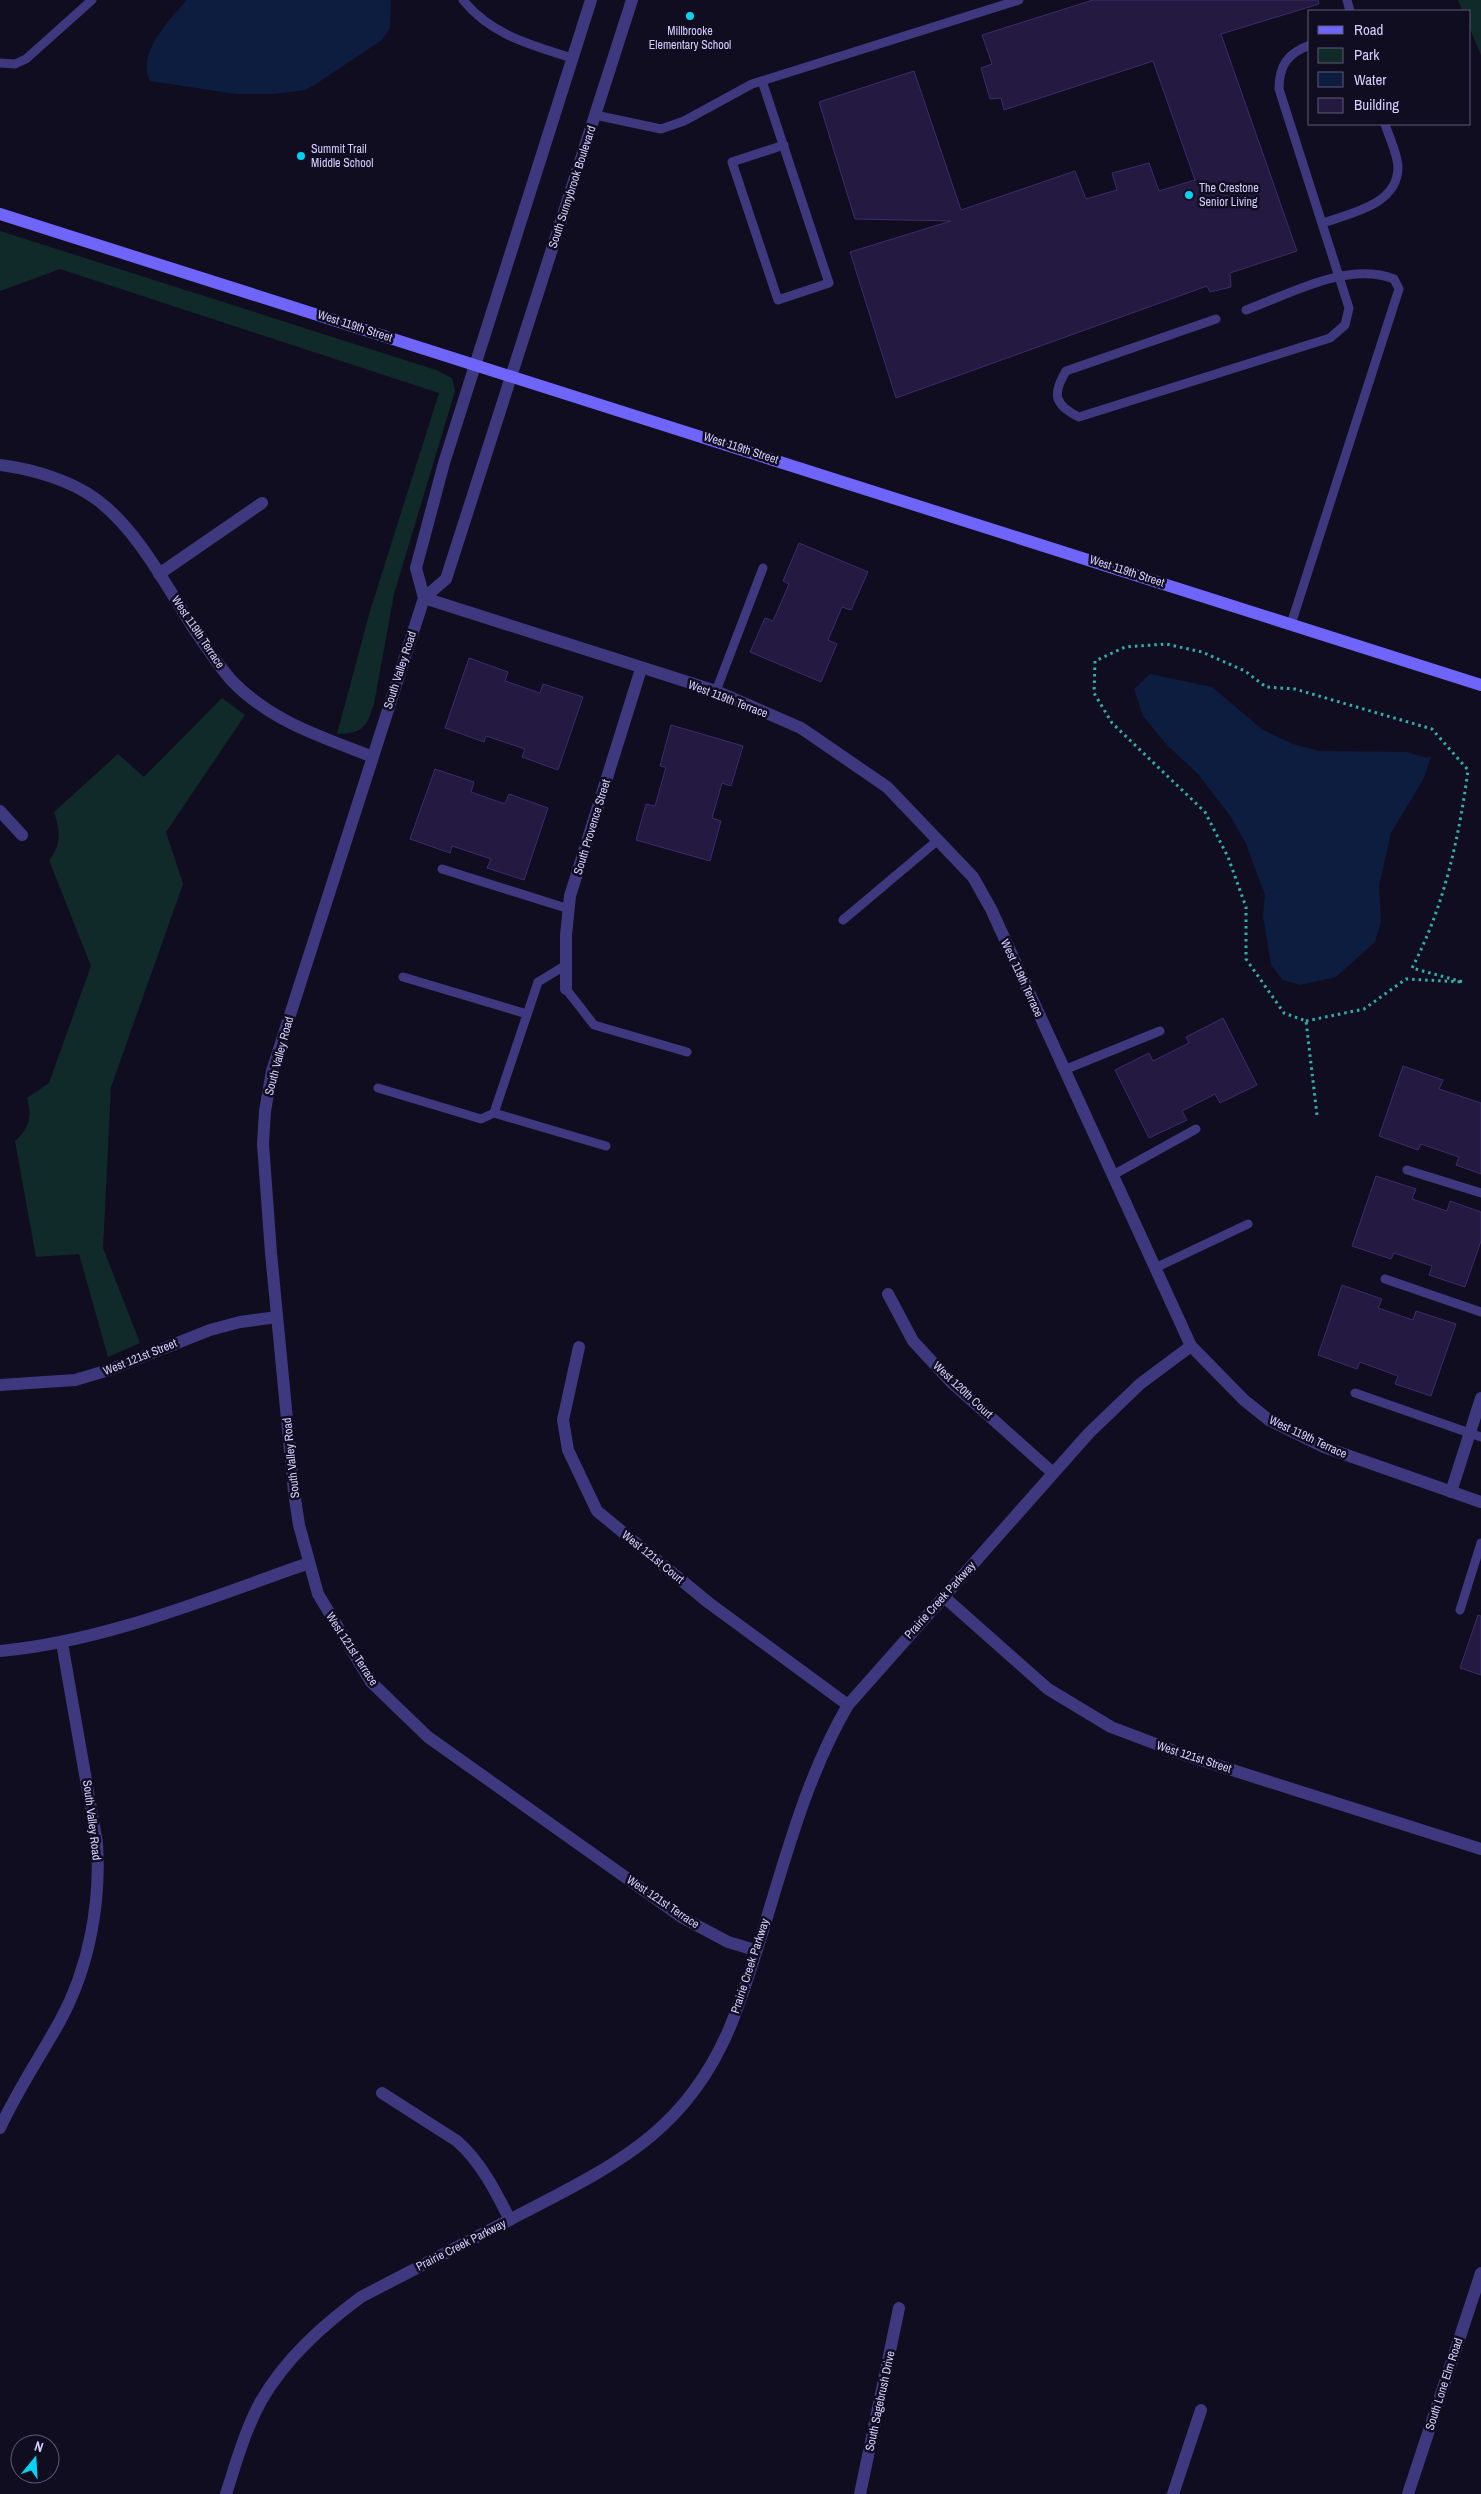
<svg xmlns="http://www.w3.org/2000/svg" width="1481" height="2494" viewBox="0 0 1481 2494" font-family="'Archivo Narrow',sans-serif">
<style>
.green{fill:#102a2a}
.water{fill:#0c1d40}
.building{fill:#231941;stroke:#3b2c6c}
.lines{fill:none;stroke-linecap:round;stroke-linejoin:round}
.path{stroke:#2fb0ad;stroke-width:3;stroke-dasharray:2.5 4;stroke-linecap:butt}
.service{stroke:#3e397e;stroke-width:9}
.minor{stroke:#3e397e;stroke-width:12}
.tertiary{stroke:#3e397e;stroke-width:12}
.secondary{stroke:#6f65fd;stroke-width:12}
.poi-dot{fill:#04d1f3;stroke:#110d20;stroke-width:2}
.labels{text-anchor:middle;stroke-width:5;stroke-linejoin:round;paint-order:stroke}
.poi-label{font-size:12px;fill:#d4cdfe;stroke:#110d20;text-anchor:start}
.street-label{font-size:12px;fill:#d4cdfe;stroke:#110d20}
</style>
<rect width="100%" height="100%" fill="#110d20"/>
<g class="green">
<path d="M 1458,0 L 1481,0 L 1481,55 L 1470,29 L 1470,11 L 1462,11 Z"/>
<path d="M 0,231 L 436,370 L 452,378 L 455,391 L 394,594 L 374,704 C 366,728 363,733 337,734 L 370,611 L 439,393 L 60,269 L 0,291 Z"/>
<path d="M 222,698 L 245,715 L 166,832 L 183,884 L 111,1087 L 103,1248 L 140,1343 L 108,1357 L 79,1254 L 36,1257 L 15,1141 C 30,1128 32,1116 27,1098 L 49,1083 L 91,966 L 49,860 C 62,845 60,830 54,812 L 118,754 L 144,777 Z"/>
</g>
<g class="water">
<path d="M 187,0 L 391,0 L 390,28 L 382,40 L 316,84 L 305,90 L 274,94 L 236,94 L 150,81 C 136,53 170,19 187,0 Z"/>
<path d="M 1150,674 L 1212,687 L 1263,730 L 1293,744 L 1319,751 L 1407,752 L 1427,758 L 1431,756 L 1424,778 L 1391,833 L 1379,886 L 1381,922 L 1375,942 L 1336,977 L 1300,985 L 1283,980 L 1271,965 L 1263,915 L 1265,895 L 1246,844 L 1231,817 L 1198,774 L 1168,746 L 1143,716 L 1134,689 Z"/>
</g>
<g class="building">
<path d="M 1093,0 L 1318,0 L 1319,4 L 1221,34 L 1297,251 L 1230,273 L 1231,287 L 1210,292 L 1207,286 L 896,398 L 850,252 L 951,221 L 855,219 L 819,102 L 914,71 L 961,210 L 1075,171 L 1086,199 L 1117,190 L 1112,173 L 1149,163 L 1159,191 L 1195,180 L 1153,61 L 1004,110 L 1001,98 L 990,99 L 981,68 L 992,64 L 982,35 Z"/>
<path d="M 799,543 L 868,572 L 851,610 L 842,607 L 828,640 L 837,644 L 821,682 L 750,652 L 765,618 L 773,621 L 789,584 L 783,581 Z"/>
<path d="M 469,658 L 508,672 L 505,681 L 540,693 L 543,684 L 583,697 L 558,770 L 522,757 L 525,749 L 486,736 L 484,742 L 445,728 Z"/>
<path d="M 671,725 L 743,746 L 731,786 L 722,783 L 712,818 L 721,821 L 710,861 L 636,840 L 646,804 L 655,806 L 666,767 L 660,766 Z"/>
<path d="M 435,769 L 474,782 L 471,792 L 505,804 L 509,794 L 548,808 L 524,880 L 487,868 L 491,859 L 452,846 L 450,853 L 410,839 Z"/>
<path d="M 1223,1018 L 1257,1085 L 1220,1103 L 1215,1094 L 1182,1111 L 1187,1120 L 1149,1138 L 1115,1070 L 1149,1053 L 1153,1061 L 1189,1043 L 1186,1037 Z"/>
<path d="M 1403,1066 L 1443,1080 L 1439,1089 L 1481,1103 L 1481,1174 L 1456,1165 L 1459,1157 L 1421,1144 L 1418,1150 L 1379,1136 Z"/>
<path d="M 1376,1176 L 1416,1189 L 1412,1199 L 1447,1211 L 1450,1201 L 1481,1212 L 1481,1241 L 1465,1287 L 1429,1275 L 1432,1266 L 1394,1253 L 1391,1259 L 1352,1246 Z"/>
<path d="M 1342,1285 L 1382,1299 L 1378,1308 L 1413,1320 L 1416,1311 L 1456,1324 L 1431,1396 L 1395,1384 L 1398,1376 L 1360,1362 L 1357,1369 L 1318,1355 Z"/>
<path d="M 1478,1615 L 1481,1616 L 1481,1675 L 1460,1668 Z"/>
</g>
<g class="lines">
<path class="path" d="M 1306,1021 L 1364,1009 L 1406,979 L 1463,982 L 1412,968 C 1444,907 1459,838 1468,770 L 1432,729 L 1295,689 L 1266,687 L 1245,671 L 1202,652 L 1166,644 L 1125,647 L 1095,661 L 1094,693 L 1112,723 L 1205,812 L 1228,857 L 1246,907 L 1246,959 L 1284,1013 L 1306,1021 L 1317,1115"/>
<g class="service">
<path d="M 463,0 C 491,35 531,45 572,58"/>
<path d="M 1347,0 L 1350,11"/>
<path d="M 0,63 L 15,64 L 26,59 L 92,0"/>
<path d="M 762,81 L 829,283 L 778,300 L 732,162 L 784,145"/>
<path d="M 595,115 L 661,129 L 684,121 L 752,84 L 1019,0"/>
<path d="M 1323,223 C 1351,213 1397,205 1398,168 C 1398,155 1389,137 1385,124"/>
<path d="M 1246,310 C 1290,294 1347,261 1394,279 L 1399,289 L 1291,624"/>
<path d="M 1216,319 L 1066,371 C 1052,394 1054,405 1079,417 L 1330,338 L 1345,325 L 1349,308 L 1279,89 C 1279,65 1288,53 1310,45"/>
<path d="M 716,691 L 763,568"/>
<path d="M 442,869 L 569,909"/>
<path d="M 843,920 L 938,840"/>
<path d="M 403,977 L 527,1014"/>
<path d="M 566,989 L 594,1025 L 687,1052"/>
<path d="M 1064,1070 L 1160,1031"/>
<path d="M 378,1088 L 481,1119 L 494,1113 L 606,1146"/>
<path d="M 494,1113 L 538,982 L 566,965"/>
<path d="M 1407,1170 L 1481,1193"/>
<path d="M 1113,1175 L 1196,1129"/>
<path d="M 1155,1268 L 1248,1224"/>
<path d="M 1385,1279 L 1481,1312"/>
<path d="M 1355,1393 L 1481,1437"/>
<path d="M 1460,1610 L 1481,1543"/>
</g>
<g class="minor">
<path d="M 632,0 L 446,579 L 424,598 L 272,1071 L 265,1111 L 263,1144 L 271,1253 L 294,1492 L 299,1525 L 318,1594 L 371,1682 L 428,1737 L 683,1918 L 728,1942 L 755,1950"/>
<path d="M 0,465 C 32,469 70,480 96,499 C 136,528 166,585 192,626 C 205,645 217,664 232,681 C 271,721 321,737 371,756"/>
<path d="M 159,574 L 262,503"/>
<path d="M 424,598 L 716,691 L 801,728 L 887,787 L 973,877 L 991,909 L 1191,1346 L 1244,1400 L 1269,1420 L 1324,1447 L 1481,1502"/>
<path d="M 424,598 L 416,568 L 444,463 L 591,0"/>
<path d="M 0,811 L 22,835"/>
<path d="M 566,989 L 566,935 L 570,896 L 641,669"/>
<path d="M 888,1294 L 913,1341 L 951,1382 L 1053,1473"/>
<path d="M 579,1347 L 563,1420 L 568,1450 L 597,1511 L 709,1603 L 848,1705"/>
<path d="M 0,1385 L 75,1380 L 109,1370 L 210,1330 L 240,1322 L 277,1317"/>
<path d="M 1451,1492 L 1481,1398"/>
<path d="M 943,1596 L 1048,1689 L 1111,1727 L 1185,1755 L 1481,1849"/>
<path d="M 0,1651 C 107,1641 208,1598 309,1563"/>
<path d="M 382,2093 L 457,2141 C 481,2162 496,2192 510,2220"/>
<path d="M 0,2128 C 17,2091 40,2057 60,2021 C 89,1968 101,1903 97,1843 L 62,1643"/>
<path d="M 226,2494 C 236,2463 245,2430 261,2401 C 286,2358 322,2326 361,2297 C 413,2270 465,2243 517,2216 C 615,2165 688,2132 732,2022 C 773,1918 791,1803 848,1705 L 1089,1433 L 1140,1384 L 1191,1346"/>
<path d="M 860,2494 L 899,2308"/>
<path d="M 1173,2494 L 1201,2410"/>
</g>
<path class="tertiary" d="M 1408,2494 L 1481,2273"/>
<path class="secondary" d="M 0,214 L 1481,685"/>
</g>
<g class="poi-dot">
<circle cx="690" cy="16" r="5"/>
<circle cx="301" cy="156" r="5"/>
<circle cx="1189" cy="195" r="5"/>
</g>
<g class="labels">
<g class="poi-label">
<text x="690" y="35" text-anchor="middle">Millbrooke<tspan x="690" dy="14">Elementary School</tspan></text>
<text x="311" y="153">Summit Trail<tspan x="311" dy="14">Middle School</tspan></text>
<text x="1199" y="192">The Crestone<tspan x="1199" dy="14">Senior Living</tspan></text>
</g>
<g class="street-label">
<text transform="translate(572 187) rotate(-72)" y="4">South Sunnybrook Boulevard</text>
<text transform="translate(355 326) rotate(18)" y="4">West 119th Street</text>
<text transform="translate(741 448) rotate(18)" y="4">West 119th Street</text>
<text transform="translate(1127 571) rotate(18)" y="4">West 119th Street</text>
<text transform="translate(198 632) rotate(56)" y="4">West 119th Terrace</text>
<text transform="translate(400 670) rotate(-72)" y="4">South Valley Road</text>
<text transform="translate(728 699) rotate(21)" y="4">West 119th Terrace</text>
<text transform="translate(592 827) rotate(-73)" y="4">South Provence Street</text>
<text transform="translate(1022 978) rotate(65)" y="4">West 119th Terrace</text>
<text transform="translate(279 1056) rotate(-75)" y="4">South Valley Road</text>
<text transform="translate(140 1357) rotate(-22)" y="4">West 121st Street</text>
<text transform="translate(963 1390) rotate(43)" y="4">West 120th Court</text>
<text transform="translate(1308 1437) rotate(25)" y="4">West 119th Terrace</text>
<text transform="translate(291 1458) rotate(-96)" y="4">South Valley Road</text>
<text transform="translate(653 1557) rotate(39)" y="4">West 121st Court</text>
<text transform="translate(940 1600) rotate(-48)" y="4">Prairie Creek Parkway</text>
<text transform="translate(352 1649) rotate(57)" y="4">West 121st Terrace</text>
<text transform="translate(1194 1757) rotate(18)" y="4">West 121st Street</text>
<text transform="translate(92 1820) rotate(83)" y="4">South Valley Road</text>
<text transform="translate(663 1902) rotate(34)" y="4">West 121st Terrace</text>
<text transform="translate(750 1966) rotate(-72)" y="4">Prairie Creek Parkway</text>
<text transform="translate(461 2245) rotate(-27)" y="4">Prairie Creek Parkway</text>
<text transform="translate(1444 2384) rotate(-72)" y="4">South Lone Elm Road</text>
<text transform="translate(880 2401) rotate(-78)" y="4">South Sagebrush Drive</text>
</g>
</g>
<rect x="1308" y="10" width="162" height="115" fill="#110d20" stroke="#5f5a79"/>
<rect x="1318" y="26" width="25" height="8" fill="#6f65fd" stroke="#5f5a79"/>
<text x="1354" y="35" font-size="15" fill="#d4cdfe">Road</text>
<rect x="1318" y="48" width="25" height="15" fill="#102a2a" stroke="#5f5a79"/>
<text x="1354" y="60" font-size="15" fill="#d4cdfe">Park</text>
<rect x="1318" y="72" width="25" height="15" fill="#0c1d40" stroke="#5f5a79"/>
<text x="1354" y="85" font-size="15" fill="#d4cdfe">Water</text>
<rect x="1318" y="98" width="25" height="15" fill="#231941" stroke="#5f5a79"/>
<text x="1354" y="110" font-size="15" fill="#d4cdfe">Building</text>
<g transform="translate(35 2459) rotate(18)"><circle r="24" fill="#110d20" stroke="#5f5a79"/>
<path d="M0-4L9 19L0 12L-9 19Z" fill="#04d1f3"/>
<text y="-8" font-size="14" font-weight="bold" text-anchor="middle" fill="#d4cdfe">N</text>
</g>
</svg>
